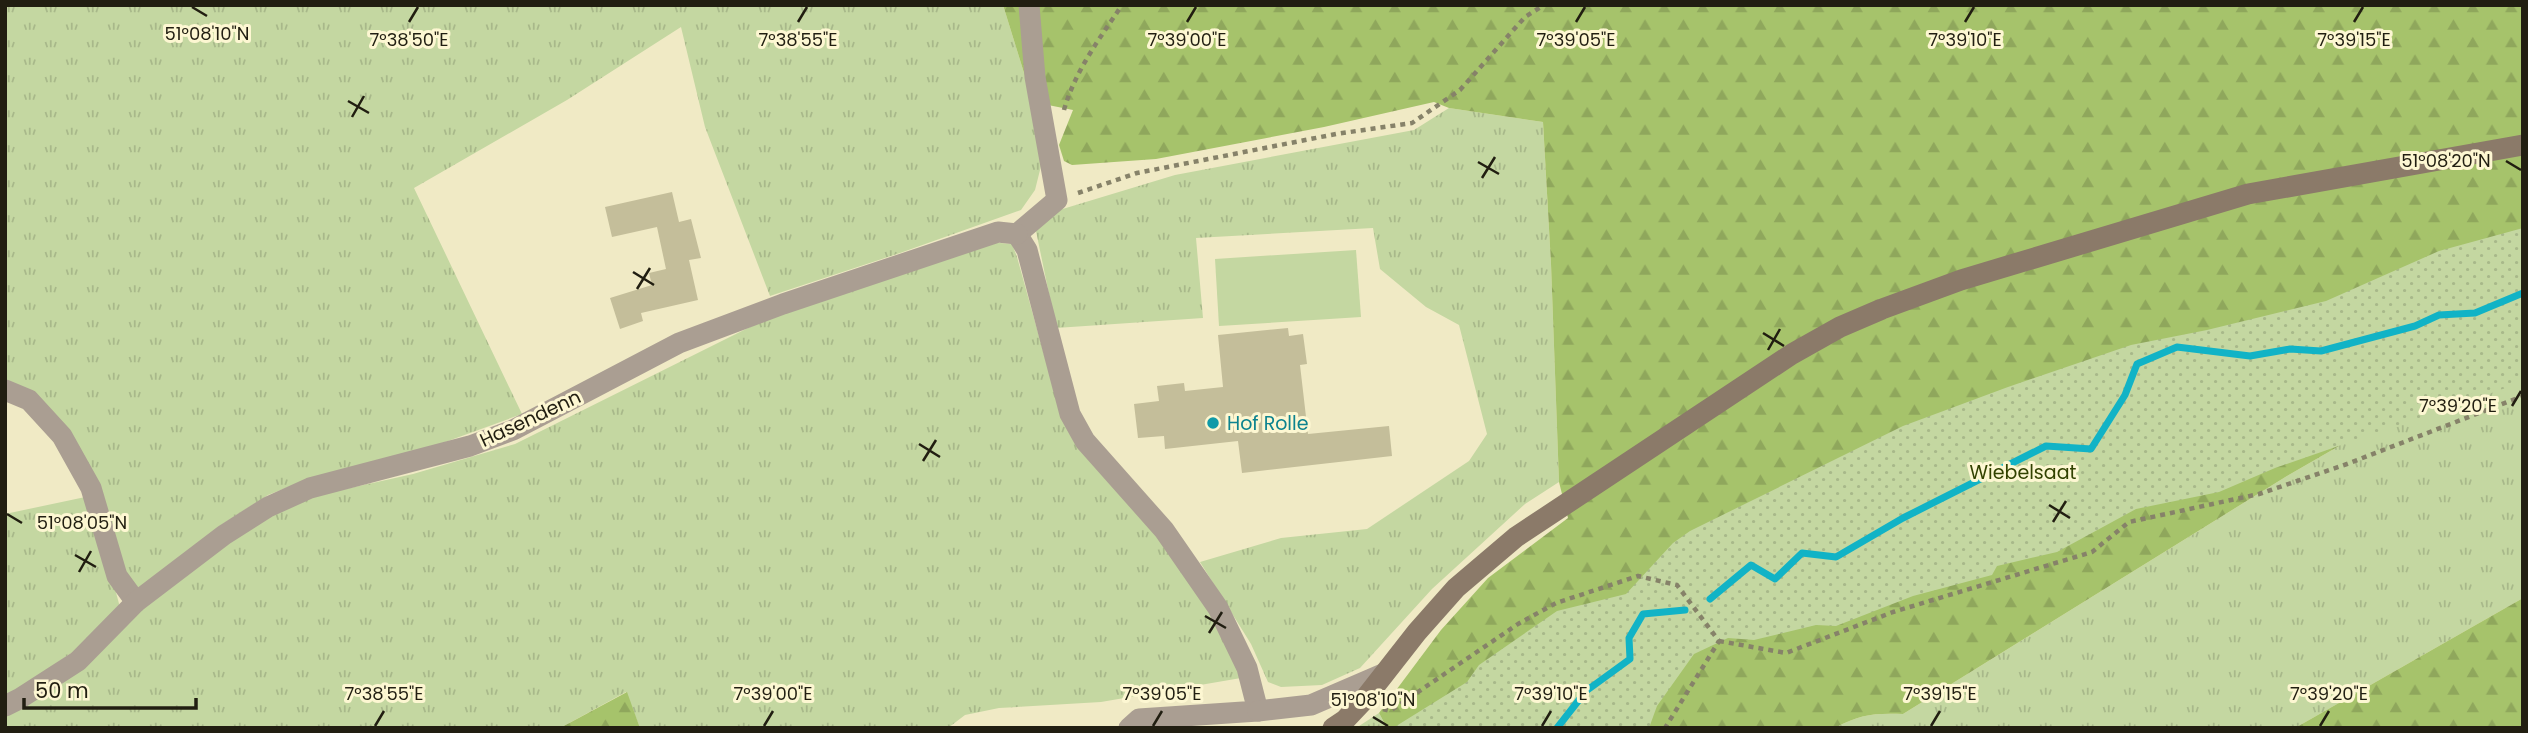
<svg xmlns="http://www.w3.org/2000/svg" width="2528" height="733" viewBox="0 0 2528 733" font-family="Poppins,sans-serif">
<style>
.grass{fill:url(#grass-tufts)}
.forest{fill:url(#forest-firs)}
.park{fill:url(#park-dots)}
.pitch{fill:#c4d7a1}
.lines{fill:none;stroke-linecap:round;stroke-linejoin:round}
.stream{stroke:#11b3c6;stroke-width:7}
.building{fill:#c4be9a}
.path{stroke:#868269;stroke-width:4.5;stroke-dasharray:5 5;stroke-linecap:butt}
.street{stroke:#aa9e92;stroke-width:21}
.secondary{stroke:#8b7a69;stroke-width:21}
.ticks{fill:none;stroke:#211e11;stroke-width:2.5}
.culture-dot{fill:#0f9aa8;stroke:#fdf7d2;stroke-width:2.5}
.labels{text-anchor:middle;stroke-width:6;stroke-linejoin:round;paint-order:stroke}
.street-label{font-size:19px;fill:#211e11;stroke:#fdf7d2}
.culture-label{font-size:19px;fill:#0d838f;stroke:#fdf7d2;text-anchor:start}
.park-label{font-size:19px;fill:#324200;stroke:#fdf7d2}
.ticks-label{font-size:18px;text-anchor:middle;fill:#211e11;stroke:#fdf7d2;stroke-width:6;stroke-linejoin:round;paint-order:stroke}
</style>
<defs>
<pattern id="grass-tufts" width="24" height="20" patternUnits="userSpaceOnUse" patternTransform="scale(1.75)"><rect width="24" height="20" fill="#c4d7a1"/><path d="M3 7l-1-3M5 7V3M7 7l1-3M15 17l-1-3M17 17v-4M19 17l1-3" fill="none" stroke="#a8b88a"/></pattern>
<pattern id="forest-firs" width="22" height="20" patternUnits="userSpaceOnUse" patternTransform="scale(1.75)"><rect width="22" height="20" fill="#a6c36b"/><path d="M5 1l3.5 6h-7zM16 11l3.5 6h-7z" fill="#8fa75c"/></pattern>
<pattern id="park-dots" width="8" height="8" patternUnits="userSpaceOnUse" patternTransform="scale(1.75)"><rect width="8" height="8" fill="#c4d7a1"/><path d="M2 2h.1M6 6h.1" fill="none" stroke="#a8b88a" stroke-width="1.8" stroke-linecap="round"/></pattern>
</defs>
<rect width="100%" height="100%" fill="#f0eac5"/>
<g class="grass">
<path d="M 5,5 L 1003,5 L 1033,102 L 1043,158 L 1035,190 L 1021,210 L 900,253 L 770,296 L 705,127 L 681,27 L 567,100 L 414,188 L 522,414 L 426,449 L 311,478 L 268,495 L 221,525 L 141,592 L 122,573 L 96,488 L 5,382 Z"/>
<path d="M 1449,108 L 1543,122 L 1551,264 L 1559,482 L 1525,504 L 1432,589 L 1360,668 L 1322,685 L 1281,687 L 1268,682 L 1251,644 L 1200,562 L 1281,538 L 1367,529 L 1469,461 L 1487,434 L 1459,325 L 1426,307 L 1380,269 L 1373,228 L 1196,238 L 1203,318 L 1056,328 L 1036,231 L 1056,211 L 1175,175 L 1414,130 Z"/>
<path d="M 988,242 L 1012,244 L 1017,257 L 1062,419 L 1166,542 L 1220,627 L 1241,678 L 1101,702 L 999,708 L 965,715 L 948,728 L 640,728 L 626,692 L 560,728 L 5,728 L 5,713 L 48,694 L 87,662 L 149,603 L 229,539 L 273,515 L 314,496 L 413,474 L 515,444 L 784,310 Z"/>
<path d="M 2523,340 L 2523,598 L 2295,728 L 1835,728 C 1860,714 1875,713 1903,714 L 2287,476 Z"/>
<path d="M 90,496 L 121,611 L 89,641 L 5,698 L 5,514 Z"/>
<path d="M 1379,713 L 1387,728 L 1356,728 Z"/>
</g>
<g class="forest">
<path d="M 1003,5 L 2523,5 L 2523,340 L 2287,476 L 1903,714 C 1875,713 1860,714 1835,728 L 1387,728 L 1379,713 L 1441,630 L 1488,578 L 1568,518 L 1559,482 L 1551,264 L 1543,122 L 1449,108 L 1434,102 L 1324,127 L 1156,159 L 1072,165 L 1064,161 L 1059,145 L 1073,110 L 1033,102 Z"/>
<path d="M 2523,598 L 2523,728 L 2295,728 Z"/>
<path d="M 627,692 L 640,728 L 560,728 Z"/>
</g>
<path class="park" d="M 2523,228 L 2523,382 L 2275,468 L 2219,492 L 2136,509 L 2057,552 L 1997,566 L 1992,575 L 1913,596 L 1836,626 L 1816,625 L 1754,640 L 1728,638 L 1694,654 L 1657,706 L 1649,728 L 1393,728 L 1467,682 L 1479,665 L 1557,611 L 1626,594 L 1673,543 L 1690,531 L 1903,426 L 2008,387 L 2131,345 L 2207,330 L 2326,301 L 2439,251 Z"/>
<path class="pitch" d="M 1356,250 L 1361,317 L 1219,326 L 1215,259 Z"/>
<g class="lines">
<g class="stream">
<path d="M 1710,599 L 1751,565 L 1775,579 L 1802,553 L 1836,557 L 1903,518 L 2046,446 L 2091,449 L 2125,395 L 2137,364 L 2177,347 L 2250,356 L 2290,349 L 2321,351 L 2415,326 L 2439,315 L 2475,313 L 2523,293"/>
<path d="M 1557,728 L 1586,691 L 1630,659 L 1629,638 L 1643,614 L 1685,610"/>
</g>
</g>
<g class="building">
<path d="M 672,192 L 679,222 L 691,219 L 701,258 L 689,260 L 698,300 L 641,313 L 643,321 L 620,329 L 610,298 L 652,285 L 649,273 L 666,269 L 657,227 L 612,237 L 605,207 Z"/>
<path d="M 1288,328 L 1289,336 L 1303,334 L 1307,364 L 1300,365 L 1308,434 L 1389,426 L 1392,456 L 1242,473 L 1238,441 L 1165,449 L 1164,436 L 1138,438 L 1134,404 L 1159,401 L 1157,386 L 1184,383 L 1185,391 L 1223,387 L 1218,335 Z"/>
</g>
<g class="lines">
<g class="path">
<path d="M 1064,110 C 1075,71 1100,38 1122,5"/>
<path d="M 1078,193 L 1137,173 L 1336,134 L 1412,123 L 1460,90 L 1525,17 L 1544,5"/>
<path d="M 1719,641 L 1786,653 L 1893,612 L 2092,552 L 2129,522 L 2259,494 L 2347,464 L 2523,396"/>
<path d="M 1383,709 L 1390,711 L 1518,624 L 1556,603 L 1638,576 L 1677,585 L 1719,641 L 1665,728"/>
</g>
<g class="street">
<path d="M 1017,234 L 1027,250 L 1070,414 L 1085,441 L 1164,530 L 1218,608 L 1247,668 L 1258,711 L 1139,719 L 1129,728"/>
<path d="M 1017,234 L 1057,200 L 1035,77 L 1029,5"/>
<path d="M 5,390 L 29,400 L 62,436 L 91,488 L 117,576 L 136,602"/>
<path d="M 5,706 L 19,699 L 78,661 L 136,602 L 224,535 L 268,507 L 310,488 L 470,446 L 513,430 L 679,343 L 783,304 L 998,232 L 1017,234"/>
<path d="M 1258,711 L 1311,705 L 1383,674"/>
</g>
<path class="secondary" d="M 1333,728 L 1345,720 L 1363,701 L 1417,632 L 1456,588 L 1516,537 L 1792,354 L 1840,327 L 1882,309 L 1961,280 L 2248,194 L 2523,145"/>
</g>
<path class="ticks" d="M 192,7 L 207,16M 409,22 L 418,7M 798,22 L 807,7M 1187,22 L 1196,7M 1576,22 L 1585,7M 1965,22 L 1974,7M 2354,22 L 2363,7M 348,101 L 369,113M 352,117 L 364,96M 2506,161 L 2521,170M 1478,162 L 1499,174M 1482,178 L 1495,157M 633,272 L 654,285M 637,289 L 650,268M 1763,333 L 1784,346M 1768,350 L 1780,329M 2512,406 L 2521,391M 919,444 L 940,457M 923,461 L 936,440M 2049,505 L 2070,518M 7,514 L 22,523M 2053,522 L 2066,501M 75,555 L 96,567M 79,572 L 91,551M 1205,616 L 1226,628M 1209,633 L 1222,612M 1373,717 L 1388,726M 375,726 L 384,711M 764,726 L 773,711M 1153,726 L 1162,711M 1542,726 L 1551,711M 1931,726 L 1940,711M 2320,726 L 2329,711"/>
<circle class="culture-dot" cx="1213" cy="423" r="7"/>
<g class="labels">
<g class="street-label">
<text transform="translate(530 418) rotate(-25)" y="7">Hasendenn</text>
</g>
<g class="culture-label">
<text x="1227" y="430">Hof Rolle</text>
</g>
<g class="park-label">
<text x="2023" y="479">Wiebelsaat</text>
</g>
</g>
<g class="ticks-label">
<text x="207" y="40">51°08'10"N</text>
<text x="798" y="46">7°38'55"E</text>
<text x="1187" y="46">7°39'00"E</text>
<text x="1576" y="46">7°39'05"E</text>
<text x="2354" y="46">7°39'15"E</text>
<text x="409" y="46">7°38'50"E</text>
<text x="1965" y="46">7°39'10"E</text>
<text x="2446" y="167">51°08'20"N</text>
<text x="2458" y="412">7°39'20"E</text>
<text x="82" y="529">51°08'05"N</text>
<text x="384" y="700">7°38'55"E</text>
<text x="773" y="700">7°39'00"E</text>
<text x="1162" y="700">7°39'05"E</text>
<text x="1551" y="700">7°39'10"E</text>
<text x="1940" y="700">7°39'15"E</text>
<text x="2329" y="700">7°39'20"E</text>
<text x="1373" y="706">51°08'10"N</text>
</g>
<rect width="2528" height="733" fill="none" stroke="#211e11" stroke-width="14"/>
<path d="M24 698v10h172v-10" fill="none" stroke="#211e11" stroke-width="3.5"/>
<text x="35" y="698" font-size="21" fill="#211e11" stroke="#fdf7d2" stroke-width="5" paint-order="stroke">50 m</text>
</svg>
